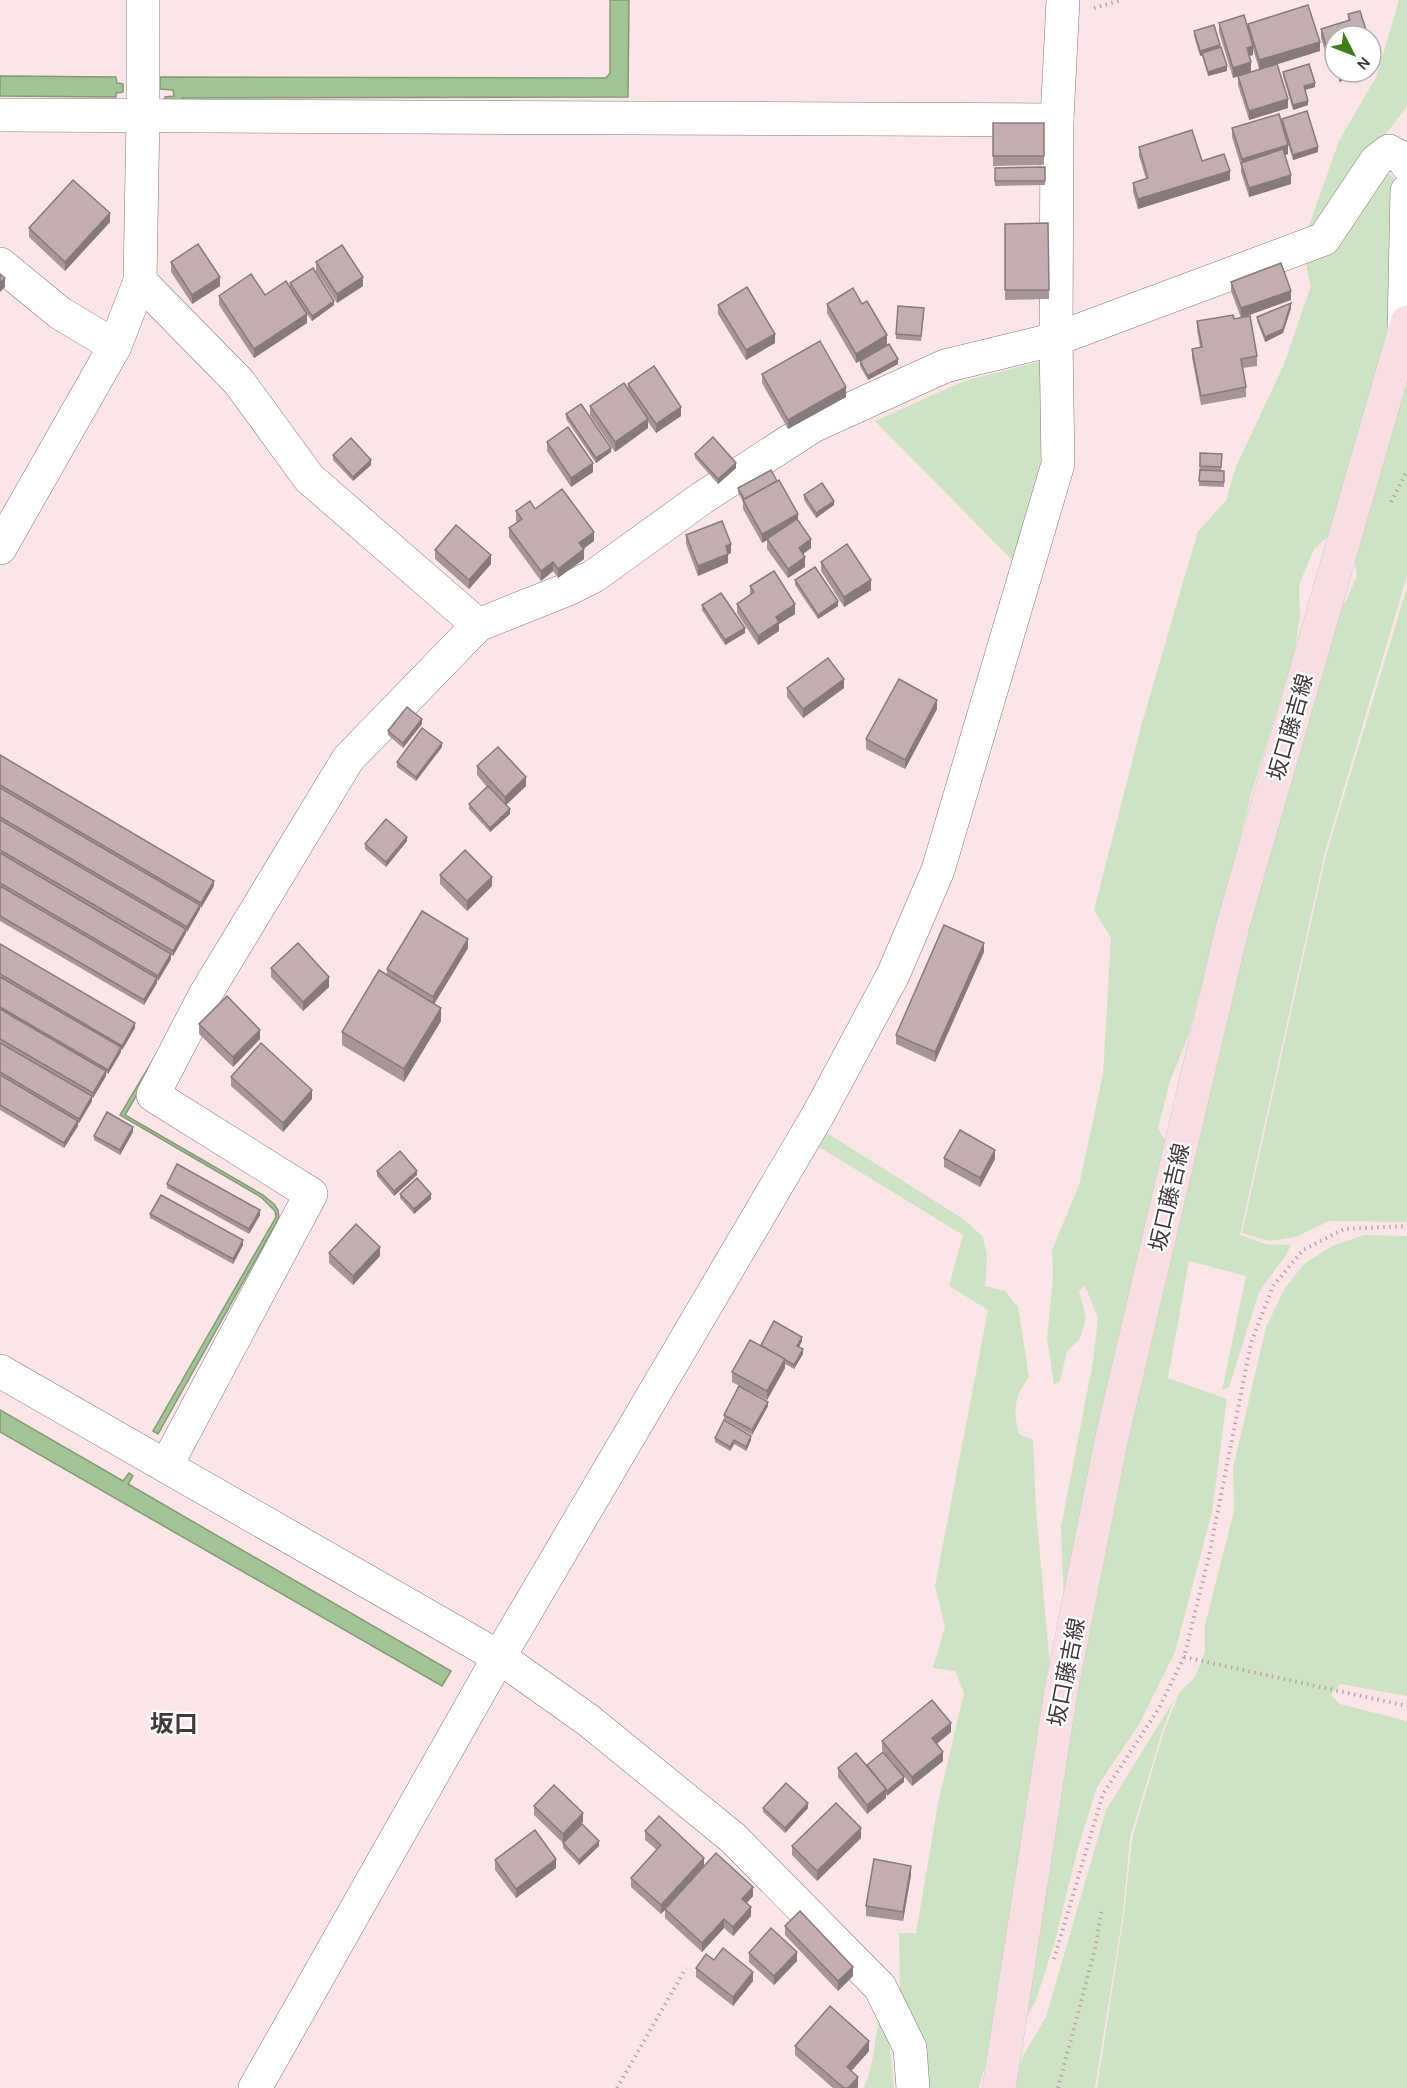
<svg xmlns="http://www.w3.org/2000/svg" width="1407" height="2088" viewBox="0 0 1407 2088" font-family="Karla,'Noto Sans JP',sans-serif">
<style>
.green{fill:#cee3c5}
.water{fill:#a2c395;stroke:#859979;stroke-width:1.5}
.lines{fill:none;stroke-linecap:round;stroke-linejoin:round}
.minor-casing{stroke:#877476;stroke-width:34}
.major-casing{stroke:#cdcbcc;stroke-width:34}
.path{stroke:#b7a7a8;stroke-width:4;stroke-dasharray:1.5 4.5;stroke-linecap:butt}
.minor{stroke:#fff;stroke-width:33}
.major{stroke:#f8e0e2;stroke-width:33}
.wall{fill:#a79696}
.shaded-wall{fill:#887a7a}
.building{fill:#c2aeaf;stroke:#887a7a;stroke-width:1.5}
.labels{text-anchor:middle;stroke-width:4.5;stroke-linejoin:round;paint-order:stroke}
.street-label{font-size:22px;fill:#403839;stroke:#fff}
.neighbourhood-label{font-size:24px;font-weight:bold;fill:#403839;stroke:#fff}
</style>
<rect width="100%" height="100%" fill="#fbe6e7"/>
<g class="green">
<path d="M 1399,0 L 1407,0 L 1407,106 L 1367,159 L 1306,234 L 1339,141 L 1377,75 Z"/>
<path d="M 1389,174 L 1397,181 L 1394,310 L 1329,536 L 1314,549 L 1299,585 L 1300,614 L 1295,651 L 1252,792 L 1188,1037 L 1170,1081 L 1158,1128 L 1166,1142 L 1064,1607 L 1061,1527 L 1093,1362 L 1098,1318 L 1085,1286 L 1079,1291 L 1086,1318 L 1080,1339 L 1067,1351 L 1060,1381 L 1054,1385 L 1047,1338 L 1053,1277 L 1052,1250 L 1079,1185 L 1103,1074 L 1111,938 L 1094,910 L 1142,723 L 1198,531 L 1226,501 L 1235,469 L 1284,364 L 1311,286 L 1306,265 L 1320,256 L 1378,178 Z"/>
<path d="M 1042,361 L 1041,471 L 1013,561 L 875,421 L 964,381 Z"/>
<path d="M 1407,378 L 1407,576 L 1325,852 L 1240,1235 L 1265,1244 L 1291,1245 L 1286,1255 L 1259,1292 L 1229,1387 L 1222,1390 L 1246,1276 L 1189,1261 L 1168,1378 L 1227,1399 L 1212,1512 L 1175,1652 L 1140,1723 L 1097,1787 L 1078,1848 L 1055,1941 L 1036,2000 L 1022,2025 L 1061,1759 L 1153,1321 L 1234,969 L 1333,616 L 1346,601 L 1357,576 L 1353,552 Z"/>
<path d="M 1407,587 L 1407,1222 L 1329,1221 L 1296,1237 L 1269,1241 L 1242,1233 L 1326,855 Z"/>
<path d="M 827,1133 L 965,1220 L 983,1237 L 987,1256 L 985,1286 L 1005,1291 L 1018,1307 L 1029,1377 C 1014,1396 1013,1411 1019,1434 L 1033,1440 L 1036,1509 L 1052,1690 L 991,2044 L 979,2088 L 928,2088 L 900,1994 L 899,1933 L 916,1933 L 938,1803 L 964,1693 L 955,1671 L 933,1668 L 945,1627 L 935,1586 L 988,1310 L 949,1286 L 963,1235 L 819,1147 Z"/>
<path d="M 1364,1235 L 1407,1236 L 1407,1696 L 1340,1684 L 1331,1695 L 1340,1704 L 1407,1721 L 1407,2088 L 1097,2088 L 1124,1914 L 1132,1839 L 1163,1734 L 1179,1693 L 1195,1677 L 1205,1652 L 1205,1625 L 1234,1511 L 1233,1468 L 1266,1327 L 1285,1288 L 1304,1264 L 1332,1246 Z"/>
<path d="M 1174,1700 L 1162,1732 L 1130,1838 L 1123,1913 L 1095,2088 L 1010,2088 L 1023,2056 L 1046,2017 L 1106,1810 Z"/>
<path d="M 881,2014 L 887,2019 L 894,2088 L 864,2088 C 875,2065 873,2039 881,2014 Z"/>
</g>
<g class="water">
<path d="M 610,0 L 629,0 L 628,97 L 182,98 L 182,104 L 165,103 L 165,97 L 174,96 L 173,90 L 160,89 L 160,77 L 606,78 L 610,73 Z"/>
<path d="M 0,76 L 116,77 L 117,83 L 123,84 L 123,92 L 116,93 L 116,97 L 0,96 Z"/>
<path d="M 321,778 L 125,1115 L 263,1195 L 274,1204 L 278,1210 L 279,1218 L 158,1434 L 153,1431 L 276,1217 L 275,1211 L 261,1197 L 120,1115 Z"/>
<path d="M 0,1410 L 123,1481 L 129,1473 L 133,1476 L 128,1484 L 451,1671 L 442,1686 L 0,1432 Z"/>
</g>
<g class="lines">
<defs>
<g id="minor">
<path d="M 0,115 L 1057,120"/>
<path d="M 0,264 L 60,313 L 115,346"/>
<path d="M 140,281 L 239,382 L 309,478 L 478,625"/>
<path d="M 1404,331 L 1407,191"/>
<path d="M 0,548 L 115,346 L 140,281 L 143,116 L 143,0"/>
<path d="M 0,1371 L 499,1657 L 588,1720 L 733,1838 L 880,1987 L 910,2048 L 913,2088"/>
<path d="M 166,1466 L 311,1194 L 153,1095 L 205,995 L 348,759 L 478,625 L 566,590 L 594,576 L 702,498 L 813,426 L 945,366 L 1056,339 L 1324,239 L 1376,161 L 1389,151 L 1404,159 L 1407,165"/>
<path d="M 255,2088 L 499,1657 L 818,1115 L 893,975 L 938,870 L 1058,464 L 1056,339 L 1057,120 L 1063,0"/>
</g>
<path id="major" d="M 999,2088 L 1061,1691 L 1112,1437 L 1233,925 L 1407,322"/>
</defs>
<use href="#minor" class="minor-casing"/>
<use href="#major" class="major-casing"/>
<g class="path">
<path d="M 1094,8 L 1122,0"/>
<path d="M 1391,502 L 1407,471"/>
<path d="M 1184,1657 L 1407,1706"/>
<path d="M 1054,1959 L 1103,1794 L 1159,1708 L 1184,1657 L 1209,1556 L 1251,1343 L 1273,1286 L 1303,1250 L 1344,1229 L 1407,1226"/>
<path d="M 617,2088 L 686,1968"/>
<path d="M 1058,2088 L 1095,1949 L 1102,1908"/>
</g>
<use href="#minor" class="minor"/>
<use href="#major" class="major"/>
</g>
<g class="wall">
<path d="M 1348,14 L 1368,36 L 1330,67 L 1321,38 L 1321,29 L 1348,21 Z"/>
<path d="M 1219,23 L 1248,30 L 1248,24 L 1320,51 L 1277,64 L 1288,108 L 1249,120 L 1238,85 L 1238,76 L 1259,69 L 1253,49 L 1253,55 L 1250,56 L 1251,72 L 1233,78 L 1219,32 Z"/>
<path d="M 1194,31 L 1220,47 L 1227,71 L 1208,76 L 1202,55 L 1200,56 L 1194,36 Z"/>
<path d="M 1283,72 L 1315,87 L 1305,90 L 1308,105 L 1293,110 L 1283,76 Z"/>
<path d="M 1282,119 L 1318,152 L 1293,160 L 1282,124 Z"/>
<path d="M 993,123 L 1044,123 L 1044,165 L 993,166 Z"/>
<path d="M 1232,128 L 1288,154 L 1285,155 L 1291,184 L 1249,197 L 1241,172 L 1241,166 L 1232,137 Z"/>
<path d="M 1139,147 L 1202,161 L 1230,180 L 1138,209 L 1133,192 L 1133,183 L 1146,179 L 1139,156 Z"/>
<path d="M 1045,167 L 1045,185 L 995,186 L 995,168 Z"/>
<path d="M 110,222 L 65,271 L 29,237 L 29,228 Z"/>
<path d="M 1048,223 L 1049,299 L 1005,300 L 1005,224 Z"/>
<path d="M 171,262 L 220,286 L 192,304 L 171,272 Z"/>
<path d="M 316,262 L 363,286 L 337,303 L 316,271 Z"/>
<path d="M 1231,282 L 1291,300 L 1241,318 L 1257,356 L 1257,366 L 1243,368 L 1246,387 L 1246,397 L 1201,405 L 1192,358 L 1192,349 L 1200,347 L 1197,330 L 1197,321 L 1234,319 L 1241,318 L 1231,291 Z"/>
<path d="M 290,283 L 334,305 L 312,321 L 307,314 L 307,323 L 254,358 L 219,305 L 219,296 L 265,295 L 290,287 Z"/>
<path d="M 827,304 L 862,304 L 887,345 L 856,363 L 827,313 Z"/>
<path d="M 718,305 L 775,343 L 746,360 L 718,314 Z"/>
<path d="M 1291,308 L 1283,333 L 1265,342 L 1257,321 L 1257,317 Z"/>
<path d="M 924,313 L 921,341 L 896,339 L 896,334 Z"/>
<path d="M 860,361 L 898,364 L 868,380 L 860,366 Z"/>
<path d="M 762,374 L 846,397 L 788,429 L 762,383 Z"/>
<path d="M 628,384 L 681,416 L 656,433 L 648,422 L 648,428 L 615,452 L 590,415 L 590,406 L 628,389 Z"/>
<path d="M 566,414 L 611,452 L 596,463 L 566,419 Z"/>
<path d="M 547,442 L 593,472 L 571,487 L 547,451 Z"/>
<path d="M 1200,453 L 1222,454 L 1221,471 L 1224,471 L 1224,487 L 1199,486 Z"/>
<path d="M 695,454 L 736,468 L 718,484 L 695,458 Z"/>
<path d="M 333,455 L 371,465 L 353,481 L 333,460 Z"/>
<path d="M 738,488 L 798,520 L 811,548 L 803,554 L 805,567 L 788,578 L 767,549 L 767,540 L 762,543 L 743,509 L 743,502 L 738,492 Z"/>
<path d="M 804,495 L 834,505 L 816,518 L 804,500 Z"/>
<path d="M 535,509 L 594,541 L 583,549 L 584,559 L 558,578 L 553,571 L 541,581 L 509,537 L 509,528 L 517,522 L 516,521 L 516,511 Z"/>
<path d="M 686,535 L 731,553 L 728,554 L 728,563 L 698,576 L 686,544 Z"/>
<path d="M 435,550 L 491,564 L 469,589 L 435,559 Z"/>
<path d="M 821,562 L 871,590 L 844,607 L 821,571 Z"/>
<path d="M 795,580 L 838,606 L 818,619 L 795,585 Z"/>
<path d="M 750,586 L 795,614 L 779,624 L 779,631 L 758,645 L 737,613 L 737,604 L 750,595 Z"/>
<path d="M 702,605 L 745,633 L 725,645 L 702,610 Z"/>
<path d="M 787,688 L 844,688 L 803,718 L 787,697 Z"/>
<path d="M 937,709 L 905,769 L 866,749 L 866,739 Z"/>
<path d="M 422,724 L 403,748 L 388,735 L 388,731 Z"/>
<path d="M 442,747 L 416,781 L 397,767 L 397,762 Z"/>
<path d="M 0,755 L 214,886 L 201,908 L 200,907 L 200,909 L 187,932 L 186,931 L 186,933 L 173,956 L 171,955 L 171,959 L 158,981 L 157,980 L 157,983 L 144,1005 L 0,921 Z"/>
<path d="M 477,766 L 526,786 L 506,805 L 510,814 L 490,832 L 469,809 L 469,804 L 487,787 L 477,775 Z"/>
<path d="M 407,841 L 386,867 L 365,849 L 365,844 Z"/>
<path d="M 440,875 L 492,886 L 467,911 L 440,884 Z"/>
<path d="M 0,944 L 135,1028 L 122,1050 L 121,1050 L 121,1052 L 108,1074 L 106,1073 L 106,1076 L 93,1098 L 92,1097 L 92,1101 L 79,1123 L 78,1123 L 78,1126 L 64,1148 L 0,1110 Z"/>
<path d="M 468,948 L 434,1004 L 441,1021 L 404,1082 L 342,1045 L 342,1032 L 387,975 L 387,969 Z"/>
<path d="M 984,952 L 935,1062 L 896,1044 L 896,1035 Z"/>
<path d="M 271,968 L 329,987 L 303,1011 L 271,977 Z"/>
<path d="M 199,1024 L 260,1039 L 233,1067 L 199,1034 Z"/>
<path d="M 231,1077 L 312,1099 L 283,1132 L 231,1086 Z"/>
<path d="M 133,1132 L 120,1155 L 94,1140 L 94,1136 Z"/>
<path d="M 944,1158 L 995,1159 L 980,1187 L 944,1167 Z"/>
<path d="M 377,1171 L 417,1175 L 394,1196 L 377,1176 Z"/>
<path d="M 167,1184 L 260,1215 L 249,1234 L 167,1188 Z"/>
<path d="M 400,1194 L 431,1199 L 414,1214 L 400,1198 Z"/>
<path d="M 150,1214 L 243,1245 L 233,1264 L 150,1218 Z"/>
<path d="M 329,1253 L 380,1256 L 353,1285 L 329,1263 Z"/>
<path d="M 802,1341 L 799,1347 L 803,1354 L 794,1369 L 785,1364 L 785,1368 L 767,1400 L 732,1382 L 732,1372 L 761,1345 Z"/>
<path d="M 768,1406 L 752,1435 L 724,1419 L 724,1415 Z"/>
<path d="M 715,1438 L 751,1440 L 746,1451 L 734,1444 L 730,1451 L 715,1442 Z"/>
<path d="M 951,1732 L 937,1744 L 943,1761 L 912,1786 L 882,1750 L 882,1741 Z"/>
<path d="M 867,1765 L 904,1782 L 886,1795 L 886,1798 L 867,1814 L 838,1777 L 838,1768 Z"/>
<path d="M 534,1806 L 583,1822 L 563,1843 L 599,1846 L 579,1865 L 563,1848 L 563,1843 L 534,1815 Z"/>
<path d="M 763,1808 L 808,1808 L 785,1833 L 763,1812 Z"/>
<path d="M 645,1831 L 753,1896 L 747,1903 L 751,1916 L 733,1936 L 724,1928 L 702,1952 L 665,1918 L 665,1910 L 661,1914 L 631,1887 L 631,1878 L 657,1850 L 645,1840 Z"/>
<path d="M 861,1838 L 817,1881 L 792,1855 L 792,1846 Z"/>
<path d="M 495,1860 L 556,1868 L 516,1898 L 495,1870 Z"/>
<path d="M 911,1875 L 903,1921 L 866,1916 L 866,1906 Z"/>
<path d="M 785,1926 L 853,1976 L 838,1991 L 785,1935 Z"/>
<path d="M 749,1953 L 797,1961 L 774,1985 L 749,1962 Z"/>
<path d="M 714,1960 L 753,1981 L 733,2006 L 696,1977 L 696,1968 Z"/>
<path d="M 795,2046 L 869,2051 L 851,2071 L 858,2087 L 857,2088 L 833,2088 L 795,2055 Z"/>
</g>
<g class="shaded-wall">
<path d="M 1320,42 L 1320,51 L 1259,70 L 1259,60 Z"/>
<path d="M 1220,45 L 1220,50 L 1200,56 L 1200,51 Z"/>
<path d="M 1253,46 L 1253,55 L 1247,57 L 1247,48 Z"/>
<path d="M 1335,57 L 1335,66 L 1330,67 L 1330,58 Z"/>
<path d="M 1251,62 L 1251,72 L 1233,78 L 1233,68 Z"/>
<path d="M 1227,66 L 1227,71 L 1208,76 L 1208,72 Z"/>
<path d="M 1371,67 L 1373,67 L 1373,71 L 1339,82 L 1339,77 L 1356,72 L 1371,72 Z"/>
<path d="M 1315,83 L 1315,87 L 1304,90 L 1304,86 Z"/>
<path d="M 1288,99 L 1288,108 L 1249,120 L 1249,111 Z"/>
<path d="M 1308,101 L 1308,105 L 1293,110 L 1293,105 Z"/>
<path d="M 1288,145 L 1288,154 L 1243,168 L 1242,159 Z"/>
<path d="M 1318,147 L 1318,152 L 1293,160 L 1293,155 Z"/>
<path d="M 1230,171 L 1230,180 L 1138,209 L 1138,199 Z"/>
<path d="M 1291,175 L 1291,184 L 1249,197 L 1249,188 Z"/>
<path d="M 110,213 L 110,222 L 65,271 L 65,262 Z"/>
<path d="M 220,277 L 220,286 L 192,304 L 192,295 Z"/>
<path d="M 363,277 L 363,286 L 337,303 L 337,294 Z"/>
<path d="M 5,278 L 5,287 L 0,292 L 0,283 Z"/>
<path d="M 1291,291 L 1291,300 L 1241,318 L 1241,308 Z"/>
<path d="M 334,301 L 334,305 L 312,321 L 312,316 Z"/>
<path d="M 1291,303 L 1291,308 L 1283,333 L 1265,342 L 1265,337 Z"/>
<path d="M 307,314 L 307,323 L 254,358 L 254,349 Z"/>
<path d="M 775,334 L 775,343 L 746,360 L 746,350 Z"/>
<path d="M 887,335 L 887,345 L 856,363 L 856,354 Z"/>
<path d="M 898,359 L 898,364 L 868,380 L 868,376 Z"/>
<path d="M 846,387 L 846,397 L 788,429 L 788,420 Z"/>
<path d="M 681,407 L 681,416 L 656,433 L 656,424 Z"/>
<path d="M 648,419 L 648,428 L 615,452 L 615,442 Z"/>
<path d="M 611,448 L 611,452 L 596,463 L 596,458 Z"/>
<path d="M 371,460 L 371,465 L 353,481 L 353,477 Z"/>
<path d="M 593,463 L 593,472 L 571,487 L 571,478 Z"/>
<path d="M 736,463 L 736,468 L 718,484 L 718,479 Z"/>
<path d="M 834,501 L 834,505 L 816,518 L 816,513 Z"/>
<path d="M 798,514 L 798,523 L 762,543 L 762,534 Z"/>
<path d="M 594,532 L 594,541 L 579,552 L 579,543 Z"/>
<path d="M 811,539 L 811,548 L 799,557 L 799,548 Z"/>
<path d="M 731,544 L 731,553 L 726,555 L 726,546 Z"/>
<path d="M 584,549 L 584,559 L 558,578 L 558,569 Z"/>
<path d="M 728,554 L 728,563 L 698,576 L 698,566 Z"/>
<path d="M 491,555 L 491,564 L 469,589 L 469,580 Z"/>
<path d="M 805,557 L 805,567 L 788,578 L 788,569 Z"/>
<path d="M 553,562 L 553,571 L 541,581 L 541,571 Z"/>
<path d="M 871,580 L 871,590 L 844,607 L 844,597 Z"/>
<path d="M 838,601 L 838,606 L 818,619 L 818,615 Z"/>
<path d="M 795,604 L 795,614 L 779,624 L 779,631 L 758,645 L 758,636 L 776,617 Z"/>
<path d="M 745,628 L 745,633 L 725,645 L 725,640 Z"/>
<path d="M 844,679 L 844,688 L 803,718 L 803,709 Z"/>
<path d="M 937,700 L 937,709 L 905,769 L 905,760 Z"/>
<path d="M 422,719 L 422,724 L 403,748 L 403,743 Z"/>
<path d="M 442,743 L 442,747 L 416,781 L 416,777 Z"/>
<path d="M 526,777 L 526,786 L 505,806 L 505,797 Z"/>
<path d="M 510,809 L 510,814 L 490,832 L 490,828 Z"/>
<path d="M 407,837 L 407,841 L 386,867 L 386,862 Z"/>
<path d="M 492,877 L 492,886 L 467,911 L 467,901 Z"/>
<path d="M 214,881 L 214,886 L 201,908 L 201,903 Z"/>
<path d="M 200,905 L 200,909 L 187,932 L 187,927 Z"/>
<path d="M 186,929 L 186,933 L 173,956 L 173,951 Z"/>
<path d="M 468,939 L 468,948 L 433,1006 L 433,997 Z"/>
<path d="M 984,943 L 984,952 L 935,1062 L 935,1052 Z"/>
<path d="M 171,954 L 171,959 L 158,981 L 158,976 Z"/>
<path d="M 329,977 L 329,987 L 303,1011 L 303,1002 Z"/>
<path d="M 157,978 L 157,983 L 144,1005 L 144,1000 Z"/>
<path d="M 441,1008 L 441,1021 L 404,1082 L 404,1069 Z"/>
<path d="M 135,1023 L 135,1028 L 122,1050 L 122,1046 Z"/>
<path d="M 260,1030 L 260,1039 L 233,1067 L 233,1057 Z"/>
<path d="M 121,1047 L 121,1052 L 108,1074 L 108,1070 Z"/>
<path d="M 106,1071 L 106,1076 L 93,1098 L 93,1093 Z"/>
<path d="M 312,1090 L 312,1099 L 283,1132 L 283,1123 Z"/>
<path d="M 92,1096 L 92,1101 L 79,1123 L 79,1119 Z"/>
<path d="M 78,1121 L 78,1126 L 64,1148 L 64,1143 Z"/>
<path d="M 133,1127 L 133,1132 L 120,1155 L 120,1150 Z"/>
<path d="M 995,1150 L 995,1159 L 980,1187 L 980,1178 Z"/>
<path d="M 417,1171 L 417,1175 L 394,1196 L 394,1191 Z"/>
<path d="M 431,1194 L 431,1199 L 414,1214 L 414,1209 Z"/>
<path d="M 260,1210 L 260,1215 L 249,1234 L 249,1229 Z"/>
<path d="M 243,1240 L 243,1245 L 233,1264 L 233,1259 Z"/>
<path d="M 380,1247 L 380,1256 L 353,1285 L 353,1276 Z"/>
<path d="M 802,1337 L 802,1341 L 797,1351 L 797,1346 Z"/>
<path d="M 803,1349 L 803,1354 L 794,1369 L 794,1365 Z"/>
<path d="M 785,1359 L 785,1368 L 767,1400 L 767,1391 Z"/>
<path d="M 768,1402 L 768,1406 L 752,1435 L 752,1430 Z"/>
<path d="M 751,1436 L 751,1440 L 746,1451 L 746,1447 Z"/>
<path d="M 734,1440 L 734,1444 L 730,1451 L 730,1447 Z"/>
<path d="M 951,1723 L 951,1732 L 932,1747 L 932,1738 Z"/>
<path d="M 943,1752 L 943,1761 L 912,1786 L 912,1777 Z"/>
<path d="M 904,1777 L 904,1782 L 887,1796 L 887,1791 Z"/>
<path d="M 886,1789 L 886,1798 L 867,1814 L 867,1805 Z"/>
<path d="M 808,1803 L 808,1808 L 785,1833 L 785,1828 Z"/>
<path d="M 583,1813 L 583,1822 L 563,1843 L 563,1834 Z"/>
<path d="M 861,1828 L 861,1838 L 817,1881 L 817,1871 Z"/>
<path d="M 599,1841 L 599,1846 L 579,1865 L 579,1860 Z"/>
<path d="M 704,1858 L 704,1867 L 661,1914 L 661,1905 Z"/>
<path d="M 556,1859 L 556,1868 L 516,1898 L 516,1889 Z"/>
<path d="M 911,1866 L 911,1875 L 903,1921 L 903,1912 Z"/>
<path d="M 753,1887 L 753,1896 L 742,1908 L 742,1899 Z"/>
<path d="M 751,1907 L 751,1916 L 733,1936 L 733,1927 Z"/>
<path d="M 724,1919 L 724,1928 L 702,1952 L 702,1943 Z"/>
<path d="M 797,1952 L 797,1961 L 774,1985 L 774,1976 Z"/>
<path d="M 853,1967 L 853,1976 L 838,1991 L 838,1981 Z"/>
<path d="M 753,1972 L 753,1981 L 733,2006 L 733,1997 Z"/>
<path d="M 869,2041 L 869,2051 L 847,2076 L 847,2067 Z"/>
<path d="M 858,2077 L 858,2087 L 857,2088 L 848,2088 Z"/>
</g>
<g class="building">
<path d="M 1308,5 L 1320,42 L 1259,60 L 1248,24 Z"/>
<path d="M 1360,11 L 1368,36 L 1335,36 L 1335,57 L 1330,58 L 1321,29 L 1350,20 L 1348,14 Z"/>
<path d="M 1244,15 L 1253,46 L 1247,48 L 1251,62 L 1233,68 L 1219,23 Z"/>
<path d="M 1214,25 L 1220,45 L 1200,51 L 1194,31 Z"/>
<path d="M 1221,47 L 1227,66 L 1208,72 L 1202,53 Z"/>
<path d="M 1277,64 L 1288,99 L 1249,111 L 1238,76 Z"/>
<path d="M 1309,64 L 1315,83 L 1304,86 L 1308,101 L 1293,105 L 1283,72 Z"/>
<path d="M 1338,72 L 1356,72 L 1339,77 Z"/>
<path d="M 1307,111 L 1318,147 L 1293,155 L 1282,119 Z"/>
<path d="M 1279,114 L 1288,145 L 1242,159 L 1232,128 Z"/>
<rect x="993" y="123" width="51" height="33"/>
<path d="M 1192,130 L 1202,161 L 1224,154 L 1230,171 L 1138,199 L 1133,183 L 1148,178 L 1139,147 Z"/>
<path d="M 1283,149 L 1291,175 L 1249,188 L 1241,163 Z"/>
<path d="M 1045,167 L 1045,181 L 995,181 L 995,168 Z"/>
<path d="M 73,180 L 110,213 L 65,262 L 29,228 Z"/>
<path d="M 1048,223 L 1049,290 L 1005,290 L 1005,224 Z"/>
<path d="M 198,244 L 220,277 L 192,295 L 171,262 Z"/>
<path d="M 342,245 L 363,277 L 337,294 L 316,262 Z"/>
<path d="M 1281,263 L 1291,291 L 1241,308 L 1231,282 Z"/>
<path d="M 313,268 L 334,301 L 312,316 L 290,283 Z"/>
<path d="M 0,274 L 5,278 L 0,283 Z"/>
<path d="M 251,274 L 265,295 L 286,281 L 307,314 L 254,349 L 219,296 Z"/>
<path d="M 747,287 L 775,334 L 746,350 L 718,305 Z"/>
<path d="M 853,288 L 862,304 L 867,301 L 887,335 L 856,354 L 827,304 Z"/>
<path d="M 1291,303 L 1283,329 L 1265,337 L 1257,317 Z"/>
<path d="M 898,306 L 924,308 L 921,336 L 896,334 Z"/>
<path d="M 1233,315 L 1234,319 L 1250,316 L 1257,356 L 1241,359 L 1246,387 L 1201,396 L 1192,349 L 1202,347 L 1197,321 Z"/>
<path d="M 820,341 L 846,387 L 788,420 L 762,374 Z"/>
<path d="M 889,344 L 898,359 L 868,376 L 860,361 Z"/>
<path d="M 654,366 L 681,407 L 656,424 L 628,384 Z"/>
<path d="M 624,383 L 648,419 L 615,442 L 590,406 Z"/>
<path d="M 581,404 L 611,448 L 596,458 L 566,414 Z"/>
<path d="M 568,427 L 593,463 L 571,478 L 547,442 Z"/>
<path d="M 713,437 L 736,463 L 718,479 L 695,454 Z"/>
<path d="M 351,438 L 371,460 L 353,477 L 333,455 Z"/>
<path d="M 1200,453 L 1222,454 L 1221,467 L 1200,466 Z"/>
<path d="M 771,470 L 777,481 L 744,499 L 738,488 Z"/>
<path d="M 1200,470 L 1224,471 L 1224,482 L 1199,481 Z"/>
<path d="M 779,480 L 798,514 L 762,534 L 743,500 Z"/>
<path d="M 822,483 L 834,501 L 816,513 L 804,495 Z"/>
<path d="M 562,489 L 594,532 L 579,543 L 584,549 L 558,569 L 553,562 L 541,571 L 509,528 L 522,519 L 516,511 L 530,501 L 535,509 Z"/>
<path d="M 797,519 L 811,539 L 799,548 L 805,557 L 788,569 L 767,539 Z"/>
<path d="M 722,521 L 731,544 L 726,546 L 728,554 L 698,566 L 686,535 Z"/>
<path d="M 456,525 L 491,555 L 469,580 L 435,550 Z"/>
<path d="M 847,544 L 871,580 L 844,597 L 821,562 Z"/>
<path d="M 815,567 L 838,601 L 818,615 L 795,580 Z"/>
<path d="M 774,571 L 795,604 L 776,617 L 779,622 L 758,636 L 737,604 L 754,592 L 750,586 Z"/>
<path d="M 721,593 L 745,628 L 725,640 L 702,605 Z"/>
<path d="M 828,658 L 844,679 L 803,709 L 787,688 Z"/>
<path d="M 899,679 L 937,700 L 905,760 L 866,739 Z"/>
<path d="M 407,707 L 422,719 L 403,743 L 388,731 Z"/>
<path d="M 422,728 L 442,743 L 416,777 L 397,762 Z"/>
<path d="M 498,747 L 526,777 L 505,797 L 477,766 Z"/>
<path d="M 0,755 L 214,881 L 201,903 L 0,785 Z"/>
<path d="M 488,786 L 510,809 L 490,828 L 469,804 Z"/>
<path d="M 0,788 L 200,905 L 187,927 L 0,817 Z"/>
<path d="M 386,819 L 407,837 L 386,862 L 365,844 Z"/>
<path d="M 0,820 L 186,929 L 173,951 L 0,850 Z"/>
<path d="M 465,850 L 492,877 L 467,901 L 440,875 Z"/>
<path d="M 0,853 L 171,954 L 158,976 L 0,883 Z"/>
<path d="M 0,886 L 157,978 L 144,1000 L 0,916 Z"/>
<path d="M 422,911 L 468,939 L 433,997 L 387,969 Z"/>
<path d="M 944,925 L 984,943 L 935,1052 L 896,1035 Z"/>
<path d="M 298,943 L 329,977 L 303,1002 L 271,968 Z"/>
<path d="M 0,944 L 135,1023 L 122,1046 L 0,974 Z"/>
<path d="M 379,970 L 441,1008 L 404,1069 L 342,1032 Z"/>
<path d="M 0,977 L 121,1047 L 108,1070 L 0,1007 Z"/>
<path d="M 227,996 L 260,1030 L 233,1057 L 199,1024 Z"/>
<path d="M 0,1009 L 106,1071 L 93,1093 L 0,1039 Z"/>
<path d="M 0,1043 L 92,1096 L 79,1119 L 0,1072 Z"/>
<path d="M 261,1043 L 312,1090 L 283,1123 L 231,1077 Z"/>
<path d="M 0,1075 L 78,1121 L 64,1143 L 0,1105 Z"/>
<path d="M 107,1112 L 133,1127 L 120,1150 L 94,1136 Z"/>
<path d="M 960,1130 L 995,1150 L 980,1178 L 944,1158 Z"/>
<path d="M 400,1151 L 417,1171 L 394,1191 L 377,1171 Z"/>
<path d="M 177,1164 L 260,1210 L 249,1229 L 167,1184 Z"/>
<path d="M 417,1178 L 431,1194 L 414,1209 L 400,1194 Z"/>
<path d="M 161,1195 L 243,1240 L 233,1259 L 150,1214 Z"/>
<path d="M 356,1224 L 380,1247 L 353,1276 L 329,1253 Z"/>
<path d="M 774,1321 L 802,1337 L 797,1346 L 803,1349 L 794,1365 L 761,1345 Z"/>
<path d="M 750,1340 L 785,1359 L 767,1391 L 732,1372 Z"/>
<path d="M 739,1386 L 768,1402 L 752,1430 L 724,1415 Z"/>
<path d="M 724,1420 L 751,1436 L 746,1447 L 734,1440 L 730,1447 L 715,1438 Z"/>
<path d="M 932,1700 L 951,1723 L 932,1738 L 943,1752 L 912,1777 L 882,1741 Z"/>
<path d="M 883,1752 L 904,1777 L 887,1791 L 886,1790 L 886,1789 L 867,1765 Z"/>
<path d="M 856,1753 L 886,1789 L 867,1805 L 838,1768 Z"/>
<path d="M 786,1783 L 808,1803 L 785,1828 L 763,1808 Z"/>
<path d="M 554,1785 L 583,1813 L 563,1834 L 534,1806 Z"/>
<path d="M 836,1803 L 861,1828 L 817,1871 L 792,1846 Z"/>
<path d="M 659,1816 L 704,1858 L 661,1905 L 631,1878 L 661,1845 L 645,1831 Z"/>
<path d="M 582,1824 L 599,1841 L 579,1860 L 563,1843 Z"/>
<path d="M 535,1830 L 556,1859 L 516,1889 L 495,1860 Z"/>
<path d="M 716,1853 L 753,1887 L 742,1899 L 751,1907 L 733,1927 L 724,1919 L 702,1943 L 665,1909 Z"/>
<path d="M 874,1859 L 911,1866 L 903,1912 L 866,1906 Z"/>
<path d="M 800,1911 L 853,1967 L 838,1981 L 785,1926 Z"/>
<path d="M 771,1928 L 797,1952 L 774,1976 L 749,1953 Z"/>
<path d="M 723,1948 L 753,1972 L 733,1997 L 696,1968 L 706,1954 L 714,1960 Z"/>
<path d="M 830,2006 L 869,2041 L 847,2067 L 858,2077 L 848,2088 L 844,2088 L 795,2046 Z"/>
</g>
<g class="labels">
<g class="street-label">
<text transform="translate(1290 727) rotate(-74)" y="8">坂口藤吉線</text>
<text transform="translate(1169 1197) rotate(-77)" y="8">坂口藤吉線</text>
<text transform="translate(1066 1672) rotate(-79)" y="8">坂口藤吉線</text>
</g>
<g class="neighbourhood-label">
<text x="174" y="1732">坂口</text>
</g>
</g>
<g transform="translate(1353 54) rotate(132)"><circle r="28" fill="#ffffff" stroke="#b3afb0" stroke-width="1.5"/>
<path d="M0-4.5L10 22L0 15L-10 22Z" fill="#407e1c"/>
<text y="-9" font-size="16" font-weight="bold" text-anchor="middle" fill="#403839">N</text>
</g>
</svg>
